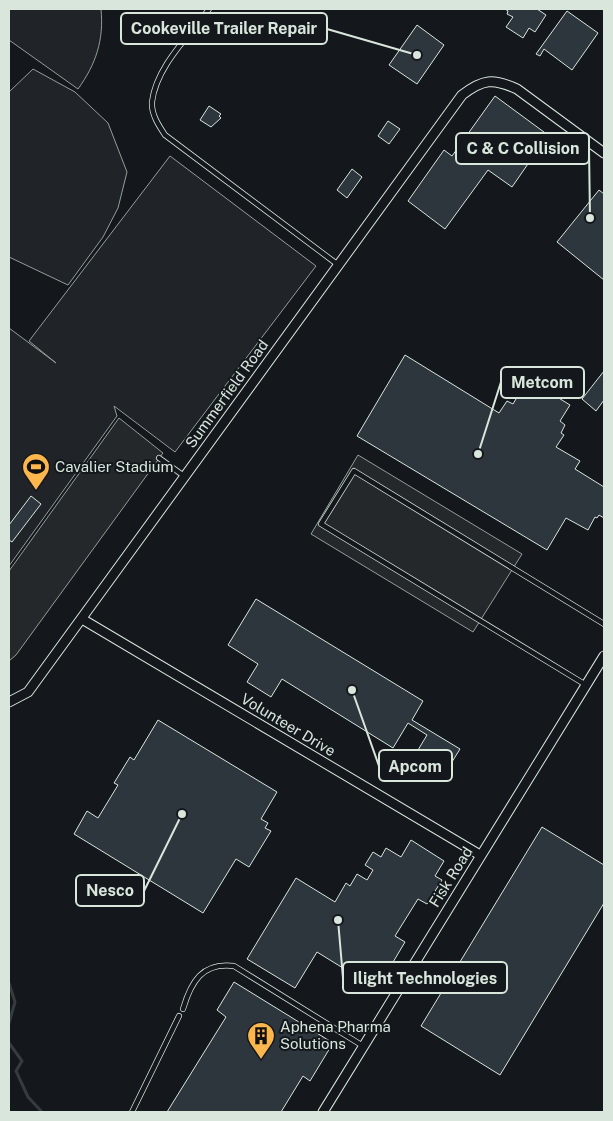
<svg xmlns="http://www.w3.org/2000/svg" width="613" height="1121" viewBox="0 0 613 1121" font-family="'Public Sans',sans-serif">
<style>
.green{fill:#202428;stroke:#939e99}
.parking{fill:#24282b;stroke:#939e99}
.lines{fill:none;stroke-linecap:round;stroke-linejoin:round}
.stream{stroke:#363b3e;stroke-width:3}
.building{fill:#2c363c;stroke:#d8e6dc}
.lane-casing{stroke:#d8e6dc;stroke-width:6}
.street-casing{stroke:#d8e6dc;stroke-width:11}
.lane{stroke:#14181c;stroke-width:4.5}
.street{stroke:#14181c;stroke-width:9}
.labels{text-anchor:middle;stroke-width:4;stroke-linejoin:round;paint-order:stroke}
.street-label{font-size:15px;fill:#d8e6dc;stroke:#14181c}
.poi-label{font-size:15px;fill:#d8e6dc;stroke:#14181c;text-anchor:start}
.leader{fill:none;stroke:#d8e6dc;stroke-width:2}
.callout-dot{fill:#d8e6dc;stroke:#14181c;stroke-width:2}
.callout{fill:#14181c;stroke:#d8e6dc;stroke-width:2}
.callout-label{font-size:16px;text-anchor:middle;font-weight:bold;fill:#d8e6dc}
</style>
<rect width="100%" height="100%" fill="#14181c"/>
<g class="green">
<path d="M 9,9 L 101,9 C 104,40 96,64 78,89 L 9,40 Z"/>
<path d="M 33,69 L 75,92 L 108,123 L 127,172 L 118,208 L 103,237 L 68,285 L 9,257 L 9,92 Z"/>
<path d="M 170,156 L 316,266 L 175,452 L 114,406 L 117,416 L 9,566 L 9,328 L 56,363 L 29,341 Z"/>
</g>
<g class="parking">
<path d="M 119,418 L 163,453 L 16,655 L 9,661 L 9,571 Z"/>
<path d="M 358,455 L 522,554 L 473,632 L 311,534 Z"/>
</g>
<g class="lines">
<g class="stream">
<path d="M 9,983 L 15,1002 L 9,1023"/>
<path d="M 9,1043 L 22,1061 L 16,1071 L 28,1097 L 42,1112"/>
</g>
</g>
<g class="building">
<path d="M 505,9 L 537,9 L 546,15 L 535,32 L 529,28 L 523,38 L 506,27 L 513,17 L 507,14 L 508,11 Z"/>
<path d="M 567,11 L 598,33 L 572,70 L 544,49 L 540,56 L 536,54 Z"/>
<path d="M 417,25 L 444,45 L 417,84 L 389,65 Z"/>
<path d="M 495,96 L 548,135 L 512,187 L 488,170 L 445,229 L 408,201 L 444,150 L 452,156 Z"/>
<path d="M 209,106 L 221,114 L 219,116 L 221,118 L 211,127 L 200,120 Z"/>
<path d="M 388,121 L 400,129 L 389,144 L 378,136 Z"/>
<path d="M 352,169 L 362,177 L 347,198 L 337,190 Z"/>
<path d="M 599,190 L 604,194 L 604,280 L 557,242 Z"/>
<path d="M 405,355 L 499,413 L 507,401 L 513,404 L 528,379 L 570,405 L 560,421 L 565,425 L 561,433 L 564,435 L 556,447 L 580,461 L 575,469 L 604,487 L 604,518 L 599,515 L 597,518 L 595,517 L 588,530 L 566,518 L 547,550 L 357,436 Z"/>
<path d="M 604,371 L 604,400 L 596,411 L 582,399 Z"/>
<path d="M 31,496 L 41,504 L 12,542 L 9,540 L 9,525 Z"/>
<path d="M 256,599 L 423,701 L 412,720 L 460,749 L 442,778 L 412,760 L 427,735 L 408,723 L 393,748 L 282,679 L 271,697 L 247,682 L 258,664 L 228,645 Z"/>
<path d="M 158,720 L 277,792 L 261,819 L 268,823 L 265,828 L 271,831 L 249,867 L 236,859 L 203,913 L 74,834 L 87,811 L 98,818 L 118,785 L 114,783 L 130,757 L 134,760 Z"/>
<path d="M 542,827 L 604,865 L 604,903 L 500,1075 L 421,1026 Z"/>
<path d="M 411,840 L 444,861 L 435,876 L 442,880 L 427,904 L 418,899 L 395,936 L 405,942 L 377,989 L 317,952 L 295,988 L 247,959 L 296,878 L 335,902 L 346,883 L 350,886 L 357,874 L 367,880 L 373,870 L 365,865 L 373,852 L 381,857 L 386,848 L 401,857 Z"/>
<path d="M 234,982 L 333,1043 L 310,1081 L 303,1076 L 281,1112 L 167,1112 L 226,1017 L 217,1010 Z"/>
</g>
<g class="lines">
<defs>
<g id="lane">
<path d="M 209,9 C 189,36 156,67 152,102 C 151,114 159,126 165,135 L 337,264"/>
<path d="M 159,458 L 184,476"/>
<path d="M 586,685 L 321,524 L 354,471 L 604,624"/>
<path d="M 183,1009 C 191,982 202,962 234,966 L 363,1046"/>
<path d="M 132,1112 L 179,1016"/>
</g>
<g id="street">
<path d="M 82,619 L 480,855"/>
<path d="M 9,702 L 28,692 L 462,95 C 483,79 493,78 517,89 L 604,153"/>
<path d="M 323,1112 L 604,656"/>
</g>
</defs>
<use href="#lane" class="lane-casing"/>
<use href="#street" class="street-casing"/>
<use href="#lane" class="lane"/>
<use href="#street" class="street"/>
</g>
<defs>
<symbol id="stadium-pin" viewBox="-11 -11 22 30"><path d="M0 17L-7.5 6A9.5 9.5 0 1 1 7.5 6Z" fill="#ffb74d" stroke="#14181c"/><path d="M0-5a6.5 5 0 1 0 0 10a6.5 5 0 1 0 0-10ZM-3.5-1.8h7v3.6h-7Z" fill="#111"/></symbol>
<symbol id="building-pin" viewBox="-11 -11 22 30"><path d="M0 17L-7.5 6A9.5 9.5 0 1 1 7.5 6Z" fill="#ffb74d" stroke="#14181c"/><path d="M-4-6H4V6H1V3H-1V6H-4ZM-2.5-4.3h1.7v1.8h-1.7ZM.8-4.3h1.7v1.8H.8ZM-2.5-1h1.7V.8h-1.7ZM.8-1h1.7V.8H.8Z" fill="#111"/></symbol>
</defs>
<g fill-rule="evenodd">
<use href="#stadium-pin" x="20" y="451" width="32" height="43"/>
<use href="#building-pin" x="245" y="1020" width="32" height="43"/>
</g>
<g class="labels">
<g class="street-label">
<text transform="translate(227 394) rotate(-54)" y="5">Summerfield Road</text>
<text transform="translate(288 725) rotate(31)" y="5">Volunteer Drive</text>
<text transform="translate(451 877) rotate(-58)" y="5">Fisk Road</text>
</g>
<g class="poi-label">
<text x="55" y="472">Cavalier Stadium</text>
<text x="280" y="1032">Aphena Pharma<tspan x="280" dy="17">Solutions</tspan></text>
</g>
</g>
<path class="leader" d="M417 55L327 29M590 218L589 148M478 454L501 382M352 690L379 766M182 814L144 891M338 920L343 978"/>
<g class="callout-dot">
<circle cx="417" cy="55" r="5"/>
<circle cx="590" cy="218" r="5"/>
<circle cx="478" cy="454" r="5"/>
<circle cx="352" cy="690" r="5"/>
<circle cx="182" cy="814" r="5"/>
<circle cx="338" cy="920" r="5"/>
</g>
<g class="callout">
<rect x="121" y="13" width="206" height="31" rx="5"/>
<rect x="456" y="133" width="133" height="31" rx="5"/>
<rect x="501" y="367" width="83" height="31" rx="5"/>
<rect x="379" y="750" width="73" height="31" rx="5"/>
<rect x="76" y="875" width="68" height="31" rx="5"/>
<rect x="343" y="962" width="164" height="31" rx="5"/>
</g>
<g class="callout-label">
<text x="224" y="34">Cookeville Trailer Repair</text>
<text x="523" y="154">C &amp; C Collision</text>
<text x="542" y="388">Metcom</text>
<text x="415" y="772">Apcom</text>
<text x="110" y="896">Nesco</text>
<text x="425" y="984">Ilight Technologies</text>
</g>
<rect width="613" height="1121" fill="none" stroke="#d8e6dc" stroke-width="20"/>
</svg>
